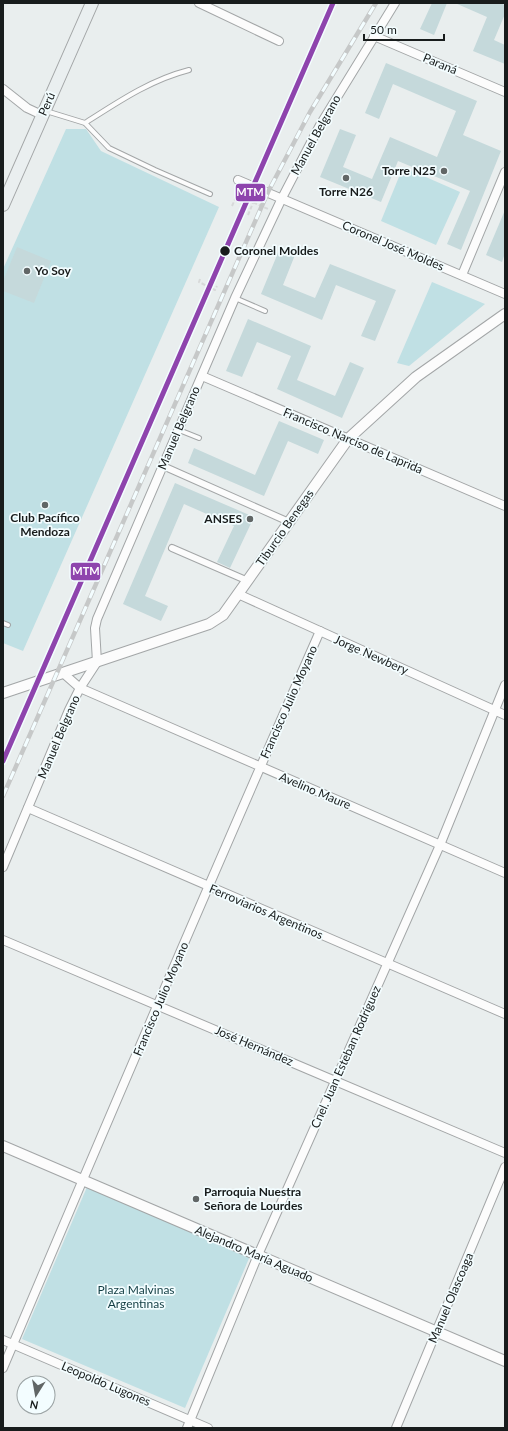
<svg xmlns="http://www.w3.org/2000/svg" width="508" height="1431" viewBox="0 0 508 1431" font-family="Lato,sans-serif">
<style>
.green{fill:#c0e0e4}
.building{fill:#c5d9db}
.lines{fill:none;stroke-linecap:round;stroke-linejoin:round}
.service-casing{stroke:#a3a6a7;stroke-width:6}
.pedestrian-casing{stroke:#a3a6a7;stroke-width:8}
.minor-casing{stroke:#a3a6a7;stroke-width:10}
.tertiary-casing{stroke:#a3a6a7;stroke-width:12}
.secondary-casing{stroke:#a3a6a7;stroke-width:14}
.path{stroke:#d7d9d9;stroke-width:2;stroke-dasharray:4 2;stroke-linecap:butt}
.service{stroke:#fcfcfc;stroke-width:4}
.pedestrian{stroke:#fcfcfc;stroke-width:6}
.minor{stroke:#fcfcfc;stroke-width:8}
.tertiary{stroke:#fcfcfc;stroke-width:10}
.secondary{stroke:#eaeff0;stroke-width:12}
.rail-casing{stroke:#c6c8c8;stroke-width:4.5}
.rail{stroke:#f3fdff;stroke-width:3;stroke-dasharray:9;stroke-linecap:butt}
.rail-1-casing{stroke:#f3fdff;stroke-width:8}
.rail-1{stroke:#8e44ad;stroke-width:5}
.poi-dot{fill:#616666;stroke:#f3fdff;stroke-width:1.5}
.stop-dot{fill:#181c1c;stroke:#f3fdff;stroke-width:1.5}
.labels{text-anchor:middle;stroke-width:3.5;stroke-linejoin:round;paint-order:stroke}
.street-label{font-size:12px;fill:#181c1c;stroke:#f3fdff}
.poi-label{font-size:12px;font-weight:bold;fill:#181c1c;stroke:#f3fdff;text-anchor:end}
.stop-label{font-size:12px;font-weight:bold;fill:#181c1c;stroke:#f3fdff;text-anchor:start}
.park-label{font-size:12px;fill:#123d43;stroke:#f3fdff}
.line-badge{stroke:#f3fdff;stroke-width:1.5}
.badge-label{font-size:11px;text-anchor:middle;font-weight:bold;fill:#fff}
</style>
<rect width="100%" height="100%" fill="#e9eeee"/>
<g class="green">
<path d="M 66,129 L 86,129 L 101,151 L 219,207 L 23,651 L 3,643 L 3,269 Z"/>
<path d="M 403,167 L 460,192 L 436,245 L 381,221 Z"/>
<path d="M 432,282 L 485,304 L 409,366 L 397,363 Z"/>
<path d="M 87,1187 L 250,1256 L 185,1408 L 22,1339 Z"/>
</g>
<g class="building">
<path d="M 432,3 L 447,3 L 434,35 L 420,29 Z"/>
<path d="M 455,3 L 500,3 L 505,5 L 505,14 L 494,40 L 505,45 L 505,64 L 473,51 L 487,17 Z"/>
<path d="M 386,63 L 477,101 L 463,135 L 501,151 L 461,250 L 447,244 L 470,191 L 398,161 L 381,202 L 320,177 L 340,129 L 356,135 L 343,167 L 372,179 L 390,137 L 437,157 L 456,111 L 393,84 L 379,119 L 365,113 Z"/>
<path d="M 505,210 L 505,253 L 502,262 L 486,255 Z"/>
<path d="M 17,247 L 51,261 L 34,303 L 3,291 L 3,281 Z"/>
<path d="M 280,248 L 295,255 L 283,285 L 315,298 L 330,264 L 396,290 L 375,341 L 361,336 L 376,301 L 336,285 L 322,320 L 261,294 Z"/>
<path d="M 248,319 L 311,346 L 297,380 L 335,396 L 350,362 L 364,368 L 342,418 L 277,389 L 291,356 L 257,342 L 242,377 L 226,371 Z"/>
<path d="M 279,421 L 324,440 L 318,454 L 288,441 L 264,496 L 188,463 L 194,448 L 255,475 Z"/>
<path d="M 175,483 L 254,517 L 230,568 L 217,562 L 234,526 L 184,504 L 145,596 L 168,606 L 161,621 L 123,604 Z"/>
</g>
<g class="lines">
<defs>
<g id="service">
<path d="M 46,111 L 85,123 L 109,148 L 155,170 L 210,194"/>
<path d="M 85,123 C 118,102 150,80 189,70"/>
<path d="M 235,298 L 265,311"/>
<path d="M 179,430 L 199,438"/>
<path d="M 3,623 L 8,625"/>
</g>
<g id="pedestrian">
<path d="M 163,466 L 289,522"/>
<path d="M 172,548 L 248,581"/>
</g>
<g id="minor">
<path d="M 199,3 L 279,41"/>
<path d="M 374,36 L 505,92"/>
<path d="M 3,89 L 27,108 L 42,115"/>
<path d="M 238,180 L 505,294"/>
<path d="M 462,275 L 505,172"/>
<path d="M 202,376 L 505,506"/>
<path d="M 238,594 L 505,715"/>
<path d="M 63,673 L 80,688 L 505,873"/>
<path d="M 28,808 L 505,1014"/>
<path d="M 3,867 L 69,710 L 80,688 L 97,662 L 95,628 L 97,619 L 235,298 L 282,198 L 320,125 L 395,3"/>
<path d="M 3,940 L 505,1153"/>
<path d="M 3,1340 L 208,1428"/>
<path d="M 3,1368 C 107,1122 212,876 320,631"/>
<path d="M 187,1428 L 258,1255 L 440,845 L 505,685"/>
<path d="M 396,1428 L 505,1167"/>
</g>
<g id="tertiary">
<path d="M 3,693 L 209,624 L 223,615 L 348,439 L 416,377 L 505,314"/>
<path d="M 3,1146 L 505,1361"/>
</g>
<path id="secondary" d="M 3,205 L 92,3"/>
</defs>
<use href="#service" class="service-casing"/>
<use href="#pedestrian" class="pedestrian-casing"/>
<use href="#minor" class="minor-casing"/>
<use href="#tertiary" class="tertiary-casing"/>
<use href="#secondary" class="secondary-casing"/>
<g class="path">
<path d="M 232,206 L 237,195 L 268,209"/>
<path d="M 248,215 L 253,203"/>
<path d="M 200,279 L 199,282 L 215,290 L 217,286"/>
</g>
<use href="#service" class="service"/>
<use href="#pedestrian" class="pedestrian"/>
<use href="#minor" class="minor"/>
<use href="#tertiary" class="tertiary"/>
<use href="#secondary" class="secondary"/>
<defs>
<path id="rail" d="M 3,796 L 268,192 L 310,112 L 376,3"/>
</defs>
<use href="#rail" class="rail-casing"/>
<use href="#rail" class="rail"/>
<defs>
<path id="rail-1" d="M 3,761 L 333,3"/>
</defs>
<use href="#rail-1" class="rail-1-casing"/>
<use href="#rail-1" class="rail-1"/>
</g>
<g class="poi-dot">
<circle cx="444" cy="171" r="4"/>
<circle cx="346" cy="178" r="4"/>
<circle cx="27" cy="271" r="4"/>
<circle cx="45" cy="505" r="4"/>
<circle cx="250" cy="519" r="4"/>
<circle cx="196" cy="1199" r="4"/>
</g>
<circle class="stop-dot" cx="225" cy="251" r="5.5"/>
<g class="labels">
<g class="street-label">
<text transform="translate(440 64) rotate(23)" y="4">Paraná</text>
<text transform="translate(47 104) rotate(-66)" y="4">Perú</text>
<text transform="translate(316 135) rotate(-61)" y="4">Manuel Belgrano</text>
<text transform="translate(393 246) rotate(23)" y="4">Coronel José Moldes</text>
<text transform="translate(179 428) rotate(-67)" y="4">Manuel Belgrano</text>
<text transform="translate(353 441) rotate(23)" y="4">Francisco Narciso de Laprida</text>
<text transform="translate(285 528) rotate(-55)" y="4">Tiburcio Benegas</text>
<text transform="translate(371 655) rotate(24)" y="4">Jorge Newbery</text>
<text transform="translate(289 702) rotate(-66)" y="4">Francisco Julio Moyano</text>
<text transform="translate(59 737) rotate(-67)" y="4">Manuel Belgrano</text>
<text transform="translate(315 791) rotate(23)" y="4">Avelino Maure</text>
<text transform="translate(266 912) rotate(23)" y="4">Ferroviarios Argentinos</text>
<text transform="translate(161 999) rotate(-67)" y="4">Francisco Julio Moyano</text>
<text transform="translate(254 1046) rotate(23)" y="4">José Hernández</text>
<text transform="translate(346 1057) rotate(-66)" y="4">Cnel. Juan Esteban Rodríguez</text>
<text transform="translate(254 1254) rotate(23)" y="4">Alejandro María Aguado</text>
<text transform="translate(451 1298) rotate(-67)" y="4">Manuel Olascoaga</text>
<text transform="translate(106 1384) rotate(23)" y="4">Leopoldo Lugones</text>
</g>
<g class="poi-label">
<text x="436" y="175">Torre N25</text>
<text x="346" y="196" text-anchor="middle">Torre N26</text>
<text x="35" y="275" text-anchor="start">Yo Soy</text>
<text x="45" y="522" text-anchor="middle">Club Pacífico<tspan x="45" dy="14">Mendoza</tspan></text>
<text x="242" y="523">ANSES</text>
<text x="204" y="1196" text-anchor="start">Parroquia Nuestra<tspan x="204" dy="14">Señora de Lourdes</tspan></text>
</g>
<g class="stop-label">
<text x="234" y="255">Coronel Moldes</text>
</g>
<g class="park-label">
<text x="136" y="1294">Plaza Malvinas<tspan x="136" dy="14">Argentinas</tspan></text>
</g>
</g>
<g class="line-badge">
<rect x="235" y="183" width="31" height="19" rx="4" fill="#8e44ad"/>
<rect x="70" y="562" width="31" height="19" rx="4" fill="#8e44ad"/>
</g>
<g class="badge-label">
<text x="250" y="196">MTM</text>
<text x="86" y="575">MTM</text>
</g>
<rect width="508" height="1431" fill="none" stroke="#181c1c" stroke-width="8"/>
<g transform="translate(36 1395) rotate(191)"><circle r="19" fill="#f3fdff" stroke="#9ba3a4"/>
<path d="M0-3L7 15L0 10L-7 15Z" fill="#616666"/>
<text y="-6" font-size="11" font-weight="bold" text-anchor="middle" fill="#181c1c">N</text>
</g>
<path d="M364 34v6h80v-6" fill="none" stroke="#181c1c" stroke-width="2"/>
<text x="370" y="34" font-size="12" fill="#181c1c" stroke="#f3fdff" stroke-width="3" paint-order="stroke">50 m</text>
</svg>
